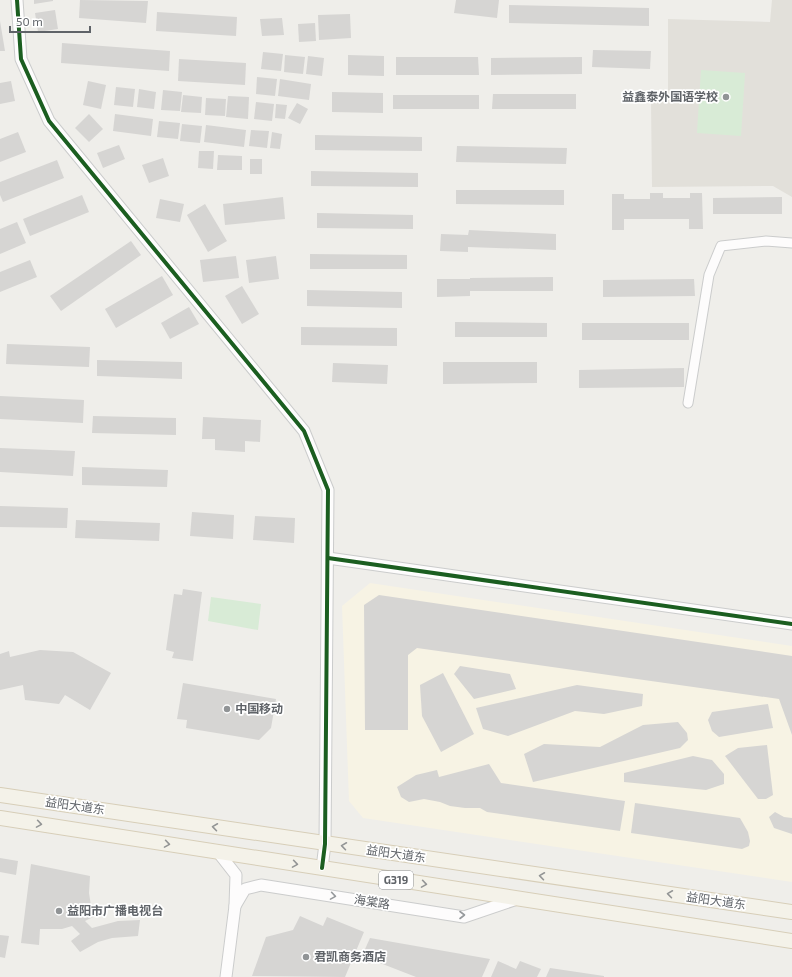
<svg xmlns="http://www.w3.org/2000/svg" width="792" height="977" viewBox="0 0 792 977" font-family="'Exo 2','Noto Sans SC',sans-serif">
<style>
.commercial{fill:#f7f3e4}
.education{fill:#e2e0da}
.green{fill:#d8ebd6}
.building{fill:#d6d5d3}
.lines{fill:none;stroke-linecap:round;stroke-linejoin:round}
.minor-casing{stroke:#cbcccc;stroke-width:11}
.tertiary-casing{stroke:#cbcccc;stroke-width:13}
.primary-casing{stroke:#d7ceb8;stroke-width:16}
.minor{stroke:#fdfcfc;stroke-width:9}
.tertiary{stroke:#fdfcfc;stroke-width:11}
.primary{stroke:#f4f2e9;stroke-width:14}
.cycleway-casing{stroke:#fff;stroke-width:6}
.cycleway{stroke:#1b5e20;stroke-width:4}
.oneway{stroke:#939595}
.oneway2{stroke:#96999c}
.poi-dot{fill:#919496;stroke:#fff;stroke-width:1.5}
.labels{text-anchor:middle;stroke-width:3.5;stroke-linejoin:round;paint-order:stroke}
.shield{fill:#fff;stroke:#8f9295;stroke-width:1}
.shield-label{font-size:11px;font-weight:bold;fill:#5f6368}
.poi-label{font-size:12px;font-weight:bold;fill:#5f6368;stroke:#fff;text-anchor:start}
.street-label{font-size:12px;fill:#5f6368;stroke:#fff}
</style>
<rect width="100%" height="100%" fill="#efeeea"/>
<path class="commercial" d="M 370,583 L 792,646 L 792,882 L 363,818 L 349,801 L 342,606 Z"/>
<path class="education" d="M 772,0 L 792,0 L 792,197 L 773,186 L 652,187 L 651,102 L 668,92 L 668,19 L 770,22 Z"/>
<g class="green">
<path d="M 701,70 L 745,73 L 741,136 L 697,133 Z"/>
<path d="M 211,597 L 261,604 L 258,630 L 208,621 Z"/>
</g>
<g class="building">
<path d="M 34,0 L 53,0 L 53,1 L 34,4 Z"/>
<path d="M 80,0 L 148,1 L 146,23 L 79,18 Z"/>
<path d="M 456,0 L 499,0 L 497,18 L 454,13 Z"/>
<path d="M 509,5 L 649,8 L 649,26 L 509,23 Z"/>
<path d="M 55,10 L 58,29 L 38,32 L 35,13 Z"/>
<path d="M 157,12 L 237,17 L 236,36 L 156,31 Z"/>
<path d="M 350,14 L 351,38 L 319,40 L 318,15 Z"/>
<path d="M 282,18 L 284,35 L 262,36 L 260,19 Z"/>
<path d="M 0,21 L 5,51 L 0,51 Z"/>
<path d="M 315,23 L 316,41 L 299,42 L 298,24 Z"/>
<path d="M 62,43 L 170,51 L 169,71 L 61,63 Z"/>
<path d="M 593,50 L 651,51 L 650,69 L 592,67 Z"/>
<path d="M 263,52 L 283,54 L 281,71 L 261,69 Z"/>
<path d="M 285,55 L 305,57 L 303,74 L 284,72 Z"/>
<path d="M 348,55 L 384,56 L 384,76 L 348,75 Z"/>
<path d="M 308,56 L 324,58 L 322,76 L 306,74 Z"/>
<path d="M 396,57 L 478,57 L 479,75 L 396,75 Z"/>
<path d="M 582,57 L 582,74 L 491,75 L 491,58 Z"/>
<path d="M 179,59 L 246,63 L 245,85 L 178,81 Z"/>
<path d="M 257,77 L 277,79 L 275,96 L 256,94 Z"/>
<path d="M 280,79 L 311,84 L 309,100 L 278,96 Z"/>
<path d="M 11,81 L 15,101 L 0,104 L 0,83 Z"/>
<path d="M 88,81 L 106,85 L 101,109 L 83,105 Z"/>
<path d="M 116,87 L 135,89 L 133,107 L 114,105 Z"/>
<path d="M 139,89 L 156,92 L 154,109 L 137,107 Z"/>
<path d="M 163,90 L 182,92 L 180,111 L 161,110 Z"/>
<path d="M 332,92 L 383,93 L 383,113 L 332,112 Z"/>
<path d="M 493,94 L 576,94 L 576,109 L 492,109 Z"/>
<path d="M 183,95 L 202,97 L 201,113 L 181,112 Z"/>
<rect x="393" y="95" width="86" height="14"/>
<path d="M 228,96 L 249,97 L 248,119 L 226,117 Z"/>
<path d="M 206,98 L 226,99 L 225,116 L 205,115 Z"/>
<path d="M 256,102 L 274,104 L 272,121 L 254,119 Z"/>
<path d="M 297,103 L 308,109 L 300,124 L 288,118 Z"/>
<path d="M 276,104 L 287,105 L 285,119 L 275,118 Z"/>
<path d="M 89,114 L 103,129 L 89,142 L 75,128 Z"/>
<path d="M 115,114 L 153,119 L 151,136 L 113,131 Z"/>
<path d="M 159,121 L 180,123 L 178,139 L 157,137 Z"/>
<path d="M 182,124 L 202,126 L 200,143 L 180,141 Z"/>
<path d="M 206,125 L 246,130 L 244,147 L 204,142 Z"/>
<path d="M 251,130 L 269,131 L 267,148 L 249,146 Z"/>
<path d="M 18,132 L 26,152 L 0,162 L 0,139 Z"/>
<path d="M 272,132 L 282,134 L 280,149 L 270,148 Z"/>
<path d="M 315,135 L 422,137 L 422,151 L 315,150 Z"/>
<path d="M 119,145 L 125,159 L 103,168 L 97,153 Z"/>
<path d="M 457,146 L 567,148 L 566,164 L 456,162 Z"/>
<path d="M 199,151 L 214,151 L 213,169 L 198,168 Z"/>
<path d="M 218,155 L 242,156 L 242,170 L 217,170 Z"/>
<path d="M 163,158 L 169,176 L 149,183 L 142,165 Z"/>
<rect x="250" y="159" width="12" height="15"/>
<path d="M 57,160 L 64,178 L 3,202 L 0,195 L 0,182 Z"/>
<path d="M 311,171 L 418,173 L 418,187 L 311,186 Z"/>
<path d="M 456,190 L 564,190 L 564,205 L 456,204 Z"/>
<path d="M 650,193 L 663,193 L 663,198 L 690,198 L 690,193 L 702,193 L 703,229 L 689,229 L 689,219 L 624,219 L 624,230 L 612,230 L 612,194 L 624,194 L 624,199 L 650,199 Z"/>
<path d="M 82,195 L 89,212 L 30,236 L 23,219 Z"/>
<path d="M 283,197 L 285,219 L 225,225 L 223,204 Z"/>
<path d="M 782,197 L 782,214 L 713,214 L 713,198 Z"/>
<path d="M 160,199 L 184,204 L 180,222 L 156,218 Z"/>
<path d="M 205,204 L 227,241 L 208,252 L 187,215 Z"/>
<path d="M 317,213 L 413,215 L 413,229 L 317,228 Z"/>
<path d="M 17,222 L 26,243 L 0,254 L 0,229 Z"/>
<path d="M 469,230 L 556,234 L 556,250 L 468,247 L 468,252 L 440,251 L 441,234 L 468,235 Z"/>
<path d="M 131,241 L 141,255 L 61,311 L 50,296 Z"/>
<path d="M 310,254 L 407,255 L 407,269 L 310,269 Z"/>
<path d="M 236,256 L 239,278 L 203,282 L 200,260 Z"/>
<path d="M 276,256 L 279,279 L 249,283 L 246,260 Z"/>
<path d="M 30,260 L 37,277 L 0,292 L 0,272 Z"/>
<path d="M 162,276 L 173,295 L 116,328 L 105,309 Z"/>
<path d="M 553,277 L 553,291 L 470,291 L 470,296 L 437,297 L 437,279 L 470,279 L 470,278 Z"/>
<path d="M 694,279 L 695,296 L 603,297 L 603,280 Z"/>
<path d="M 242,286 L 259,314 L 242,324 L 225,296 Z"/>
<path d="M 307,290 L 402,292 L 402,308 L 307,306 Z"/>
<path d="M 189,307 L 199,324 L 170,339 L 161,323 Z"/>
<path d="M 455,322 L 547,323 L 547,337 L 455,337 Z"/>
<rect x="582" y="323" width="107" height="17"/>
<path d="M 301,327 L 397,328 L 397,346 L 301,345 Z"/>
<path d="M 7,344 L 90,347 L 89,367 L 6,364 Z"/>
<path d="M 97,360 L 182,362 L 182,379 L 97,376 Z"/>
<path d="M 443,362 L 537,362 L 537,383 L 443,384 Z"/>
<path d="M 333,363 L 388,365 L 387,384 L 332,382 Z"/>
<path d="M 684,368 L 684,387 L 579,388 L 579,370 Z"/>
<path d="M 0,396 L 84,400 L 83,423 L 0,419 Z"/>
<path d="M 93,416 L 176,418 L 176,435 L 92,433 Z"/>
<path d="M 203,417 L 261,420 L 260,442 L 245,441 L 245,452 L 215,450 L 215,439 L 202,439 Z"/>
<path d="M 0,448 L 75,451 L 73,476 L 0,472 Z"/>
<path d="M 82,467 L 168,470 L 167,487 L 82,485 Z"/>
<path d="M 0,506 L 68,508 L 67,528 L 0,527 Z"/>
<path d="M 192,512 L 234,515 L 233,539 L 190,536 Z"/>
<path d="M 255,516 L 295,518 L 294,543 L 253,540 Z"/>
<path d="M 76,520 L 160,523 L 159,541 L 75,538 Z"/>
<path d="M 183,589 L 202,592 L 193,661 L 172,658 L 174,652 L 166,650 L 174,594 L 182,595 Z"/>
<path d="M 379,595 L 792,656 L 792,735 L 779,699 L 417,648 L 408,655 L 408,730 L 365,730 L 364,605 Z"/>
<path d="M 40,650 L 73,652 L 111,673 L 90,710 L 65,695 L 59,704 L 25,700 L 23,685 L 0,690 L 0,654 L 9,651 L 10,657 Z"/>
<path d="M 460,666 L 510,674 L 516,689 L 474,699 L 454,674 Z"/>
<path d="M 443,673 L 474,734 L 441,752 L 422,716 L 420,685 Z"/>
<path d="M 183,683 L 276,699 L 271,728 L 259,740 L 186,728 L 187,720 L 177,719 Z"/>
<path d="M 577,685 L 643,694 L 642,706 L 604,714 L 575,711 L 508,736 L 483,729 L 476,708 Z"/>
<path d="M 768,704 L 773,728 L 719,737 L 712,731 L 708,720 L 712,712 Z"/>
<path d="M 678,722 L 687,733 L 688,740 L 680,748 L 533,782 L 524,754 L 544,744 L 600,747 L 643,725 Z"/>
<path d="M 767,745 L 773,795 L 766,799 L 758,799 L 725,756 L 738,748 Z"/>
<path d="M 693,756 L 712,760 L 724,774 L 724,784 L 706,790 L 624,782 L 624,773 Z"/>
<path d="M 489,764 L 501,783 L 625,801 L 620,831 L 487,812 L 480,808 L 465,808 L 450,806 L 440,802 L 424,799 L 409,802 L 401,797 L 397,787 L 416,775 L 437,770 L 439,777 Z"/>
<path d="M 635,803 L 740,818 L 748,832 L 750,841 L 749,846 L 742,849 L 631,833 Z"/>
<path d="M 775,812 L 784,817 L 792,818 L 792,834 L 774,828 L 769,817 Z"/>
<path d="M 0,858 L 18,861 L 16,875 L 0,872 Z"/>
<path d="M 31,864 L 90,876 L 89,893 L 91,906 L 95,916 L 85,921 L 92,928 L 118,921 L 140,920 L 138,936 L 112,938 L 98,942 L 80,952 L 71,941 L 80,934 L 72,926 L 62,929 L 40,929 L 39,945 L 21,943 Z"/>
<path d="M 300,916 L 323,926 L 327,917 L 364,932 L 345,977 L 252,976 L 266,937 L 293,930 Z"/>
<path d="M 0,935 L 9,936 L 5,958 L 0,957 Z"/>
<path d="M 370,938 L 490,959 L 482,977 L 416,977 L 362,956 Z"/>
<path d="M 498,961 L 516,969 L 520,961 L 541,969 L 537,977 L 491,977 Z"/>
<path d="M 550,968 L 604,976 L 604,977 L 546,977 Z"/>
</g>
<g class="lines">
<defs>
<path id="minor" d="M 688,403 L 709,275 L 721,246 L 766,241 L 792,243"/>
<g id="tertiary">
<path d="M 17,0 L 21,59 L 49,121 L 304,431 L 328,490 L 325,844 L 322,868"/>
<path d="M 328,558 L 792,624"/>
<path d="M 218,852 L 236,875 L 235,906 L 226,977"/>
<path d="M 235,906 L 245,889 L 261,885 L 464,917 L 517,899"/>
</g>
<g id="primary">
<path d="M 0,795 L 792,912"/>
<path d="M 0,818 L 792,941"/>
</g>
</defs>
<use href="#minor" class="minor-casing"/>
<use href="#tertiary" class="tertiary-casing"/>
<use href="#primary" class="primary-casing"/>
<use href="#minor" class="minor"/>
<use href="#tertiary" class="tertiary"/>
<use href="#primary" class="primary"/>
<defs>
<g id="cycleway">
<path d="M 17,0 L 21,59 L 49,121 L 304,431 L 328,490 L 325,844 L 322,868"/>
<path d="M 328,558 L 792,624"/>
</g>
</defs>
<use href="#cycleway" class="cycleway-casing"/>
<use href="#cycleway" class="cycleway"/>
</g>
<defs><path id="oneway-chevron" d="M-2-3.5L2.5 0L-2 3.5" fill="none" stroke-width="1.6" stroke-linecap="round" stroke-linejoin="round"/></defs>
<g class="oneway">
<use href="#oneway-chevron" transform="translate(39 824) rotate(9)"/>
<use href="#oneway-chevron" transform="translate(215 827) rotate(-172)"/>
<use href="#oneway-chevron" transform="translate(167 844) rotate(9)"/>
<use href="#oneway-chevron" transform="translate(344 846) rotate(-172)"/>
<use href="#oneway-chevron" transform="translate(295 864) rotate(9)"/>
<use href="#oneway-chevron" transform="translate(542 876) rotate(-172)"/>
<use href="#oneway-chevron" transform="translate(424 884) rotate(9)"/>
<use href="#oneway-chevron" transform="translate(670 894) rotate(-172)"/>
</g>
<g class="oneway2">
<use href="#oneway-chevron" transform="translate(333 896) rotate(9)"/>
<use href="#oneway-chevron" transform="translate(462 915)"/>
</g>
<g class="poi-dot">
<circle cx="726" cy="97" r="4"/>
<circle cx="227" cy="709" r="4"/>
<circle cx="59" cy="911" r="4"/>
<circle cx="306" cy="957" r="4"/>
</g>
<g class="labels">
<rect class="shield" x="379" y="871" width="34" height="18" rx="3"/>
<g class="shield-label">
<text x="396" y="884">G319</text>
</g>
<g class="poi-label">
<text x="718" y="101" text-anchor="end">益鑫泰外国语学校</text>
<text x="235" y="713">中国移动</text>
<text x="67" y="915">益阳市广播电视台</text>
<text x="314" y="961">君凯商务酒店</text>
</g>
<g class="street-label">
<text transform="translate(75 806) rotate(8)" y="4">益阳大道东</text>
<text transform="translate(396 854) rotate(8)" y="4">益阳大道东</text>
<text transform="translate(716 901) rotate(8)" y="4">益阳大道东</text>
<text transform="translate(372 902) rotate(9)" y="4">海棠路</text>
</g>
</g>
<path d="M10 26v6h80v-6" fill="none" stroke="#5f6368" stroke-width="2"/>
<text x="16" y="26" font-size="12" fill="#5f6368" stroke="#ffffff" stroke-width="3" paint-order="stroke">50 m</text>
</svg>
